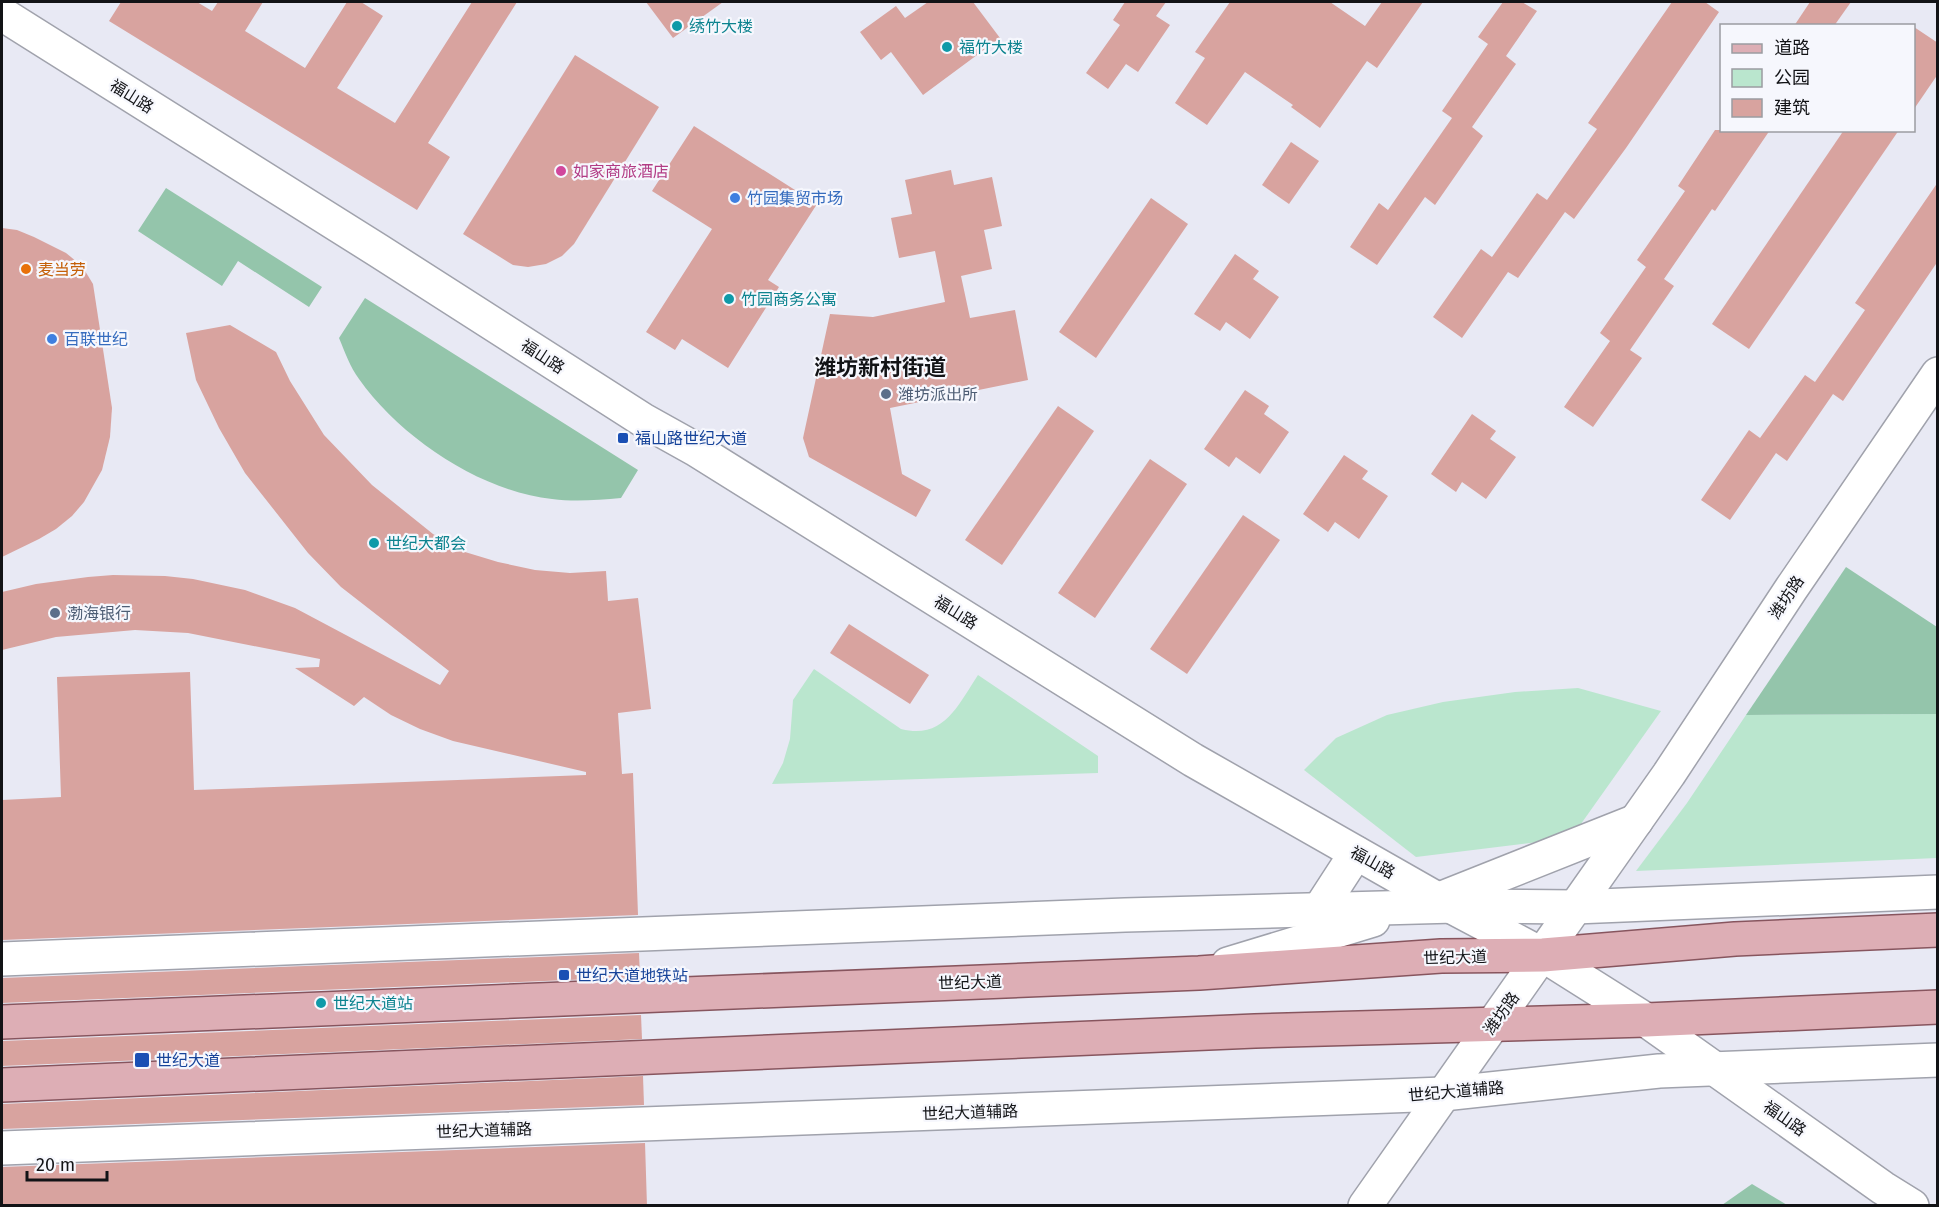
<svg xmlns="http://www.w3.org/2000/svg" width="1939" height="1207" viewBox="0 0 1939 1207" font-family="'Fira Sans','Noto Sans SC',sans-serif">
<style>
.green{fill:#bae6ce}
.forest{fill:#94c5ab}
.building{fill:#d8a39f}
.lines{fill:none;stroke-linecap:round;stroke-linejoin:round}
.minor-casing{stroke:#a0a2ac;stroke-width:36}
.major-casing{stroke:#87555e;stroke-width:36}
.minor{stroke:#fff;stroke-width:33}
.major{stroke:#ddaeb5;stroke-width:33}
.culture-dot{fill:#0f9aa8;stroke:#f6f7fd;stroke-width:2}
.hotel-dot{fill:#d1479c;stroke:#f6f7fd;stroke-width:2}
.shop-dot{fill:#3f7fe0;stroke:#f6f7fd;stroke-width:2}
.food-dot{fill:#e8710a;stroke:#f6f7fd;stroke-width:2}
.service-dot{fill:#5c6f8a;stroke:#f6f7fd;stroke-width:2}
.transit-dot{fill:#1a4fb4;stroke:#f6f7fd;stroke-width:2}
.labels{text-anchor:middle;stroke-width:4.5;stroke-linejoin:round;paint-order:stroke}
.culture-label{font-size:16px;fill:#0d838f;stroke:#f6f7fd;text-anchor:start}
.street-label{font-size:16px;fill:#121316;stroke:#f6f7fd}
.hotel-label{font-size:16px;fill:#b23c85;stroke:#f6f7fd;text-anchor:start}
.shop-label{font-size:16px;fill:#366cbe;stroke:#f6f7fd;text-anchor:start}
.food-label{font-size:16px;fill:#c56008;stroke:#f6f7fd;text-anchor:start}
.service-label{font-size:16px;fill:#4e5e75;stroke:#f6f7fd;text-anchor:start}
.transit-label{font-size:16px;fill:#164399;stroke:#f6f7fd;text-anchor:start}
.district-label{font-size:22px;font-weight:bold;fill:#121316;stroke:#f6f7fd}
</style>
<rect width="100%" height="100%" fill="#e8e9f4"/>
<g class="green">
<path d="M 814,669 L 901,729 C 944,740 958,705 978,675 L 1098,756 L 1098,773 L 772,784 L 783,763 L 790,739 L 793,700 Z"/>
<path d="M 1578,688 L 1661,711 L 1571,838 L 1416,857 L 1304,770 L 1336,738 L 1387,715 L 1443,702 L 1515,692 Z"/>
<path d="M 1937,714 L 1937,858 L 1636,871 L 1687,803 L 1746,715 Z"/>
</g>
<g class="forest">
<path d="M 166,188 L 322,287 L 309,307 L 238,261 L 222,286 L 138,231 Z"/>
<path d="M 365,298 L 638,470 L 621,498 C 598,500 575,502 552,499 C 480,491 401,438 359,379 C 350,367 345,352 339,338 Z"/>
<path d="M 1846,567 L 1937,627 L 1937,714 L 1746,715 Z"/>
<path d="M 1752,1184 L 1787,1205 L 1722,1205 Z"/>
</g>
<g class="building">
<path d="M 121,2 L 197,2 L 212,11 L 218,2 L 263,2 L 245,31 L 305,68 L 347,2 L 361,2 L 383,16 L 337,88 L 395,123 L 472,2 L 517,2 L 428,143 L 450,157 L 417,210 L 109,21 Z"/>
<path d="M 646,2 L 723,2 L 673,38 Z"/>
<path d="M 928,2 L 973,2 L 1000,38 L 923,95 L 891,52 L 881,60 L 860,32 L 896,6 L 905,18 Z"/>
<path d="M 1125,2 L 1166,2 L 1156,16 L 1170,25 L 1138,72 L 1126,64 L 1108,89 L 1086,73 L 1120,25 L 1113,20 Z"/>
<path d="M 1230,2 L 1330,2 L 1365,26 L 1382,2 L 1423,2 L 1377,68 L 1367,61 L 1320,128 L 1291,107 L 1293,105 L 1245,72 L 1207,125 L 1175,103 L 1205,58 L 1195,52 Z"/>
<path d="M 1503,2 L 1522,2 L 1537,11 L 1506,56 L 1516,64 L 1472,127 L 1483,136 L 1435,205 L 1425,197 L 1377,265 L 1350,247 L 1379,203 L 1388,210 L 1452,118 L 1442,111 L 1488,44 L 1478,37 Z"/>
<path d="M 1672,2 L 1705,2 L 1719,12 L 1626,148 L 1574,219 L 1565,212 L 1518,278 L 1508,272 L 1462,338 L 1433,317 L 1481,249 L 1492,257 L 1537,193 L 1547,200 L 1597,129 L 1588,123 Z"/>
<path d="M 1810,2 L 1851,2 L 1834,26 L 1794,26 Z"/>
<path d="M 1914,27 L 1938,43 L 1938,74 L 1914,109 Z"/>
<path d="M 575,55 L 659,107 L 574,244 L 562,256 L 546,264 L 528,267 L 513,265 L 463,234 Z"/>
<path d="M 694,126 L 817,204 L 768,280 L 779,287 L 728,368 L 682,339 L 675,350 L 646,332 L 712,229 L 652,191 Z"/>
<path d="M 1715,130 L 1770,130 L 1715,211 L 1712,209 L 1664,279 L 1674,286 L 1630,350 L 1642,358 L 1593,427 L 1564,407 L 1610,341 L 1600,333 L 1646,267 L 1637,260 L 1685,191 L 1678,186 Z"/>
<path d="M 1844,130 L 1899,130 L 1749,349 L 1712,324 Z"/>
<path d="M 1291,142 L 1319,161 L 1289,204 L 1262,185 Z"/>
<path d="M 951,170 L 954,185 L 992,177 L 1002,226 L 984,230 L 992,269 L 961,276 L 970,318 L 1015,310 L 1028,380 L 890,408 L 902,474 L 931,490 L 916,517 L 809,457 L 803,438 L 830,314 L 873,317 L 945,302 L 935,251 L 899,258 L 891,218 L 912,214 L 905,180 Z"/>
<path d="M 1938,182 L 1938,261 L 1843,401 L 1833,394 L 1787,461 L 1776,453 L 1730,520 L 1701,500 L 1749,430 L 1760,438 L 1805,375 L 1815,382 L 1865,310 L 1855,303 Z"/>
<path d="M 1151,198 L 1188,224 L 1096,358 L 1059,332 Z"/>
<path d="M 2,228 L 17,230 L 34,237 L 66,253 L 82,266 L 93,284 L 112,408 L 110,437 L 102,470 L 84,502 L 72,516 L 56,529 L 39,539 L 2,557 Z"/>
<path d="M 1235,254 L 1259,271 L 1253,279 L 1279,297 L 1250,339 L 1226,322 L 1220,331 L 1194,314 Z"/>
<path d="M 230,325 L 276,352 L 290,381 L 324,435 L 372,485 L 433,534 L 465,552 L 498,562 L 535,570 L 570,573 L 606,571 L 608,601 L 638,598 L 651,709 L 618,713 L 622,774 L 633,773 L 638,915 L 2,940 L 2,800 L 61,797 L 57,677 L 190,672 L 194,790 L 586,775 L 586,772 L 453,741 L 420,729 L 391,715 L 364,697 L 354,706 L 295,668 L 319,667 L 320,659 L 188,633 L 135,630 L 56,637 L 2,650 L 2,592 L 36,584 L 88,577 L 113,575 L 165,576 L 193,579 L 245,590 L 295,608 L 440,685 L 449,671 L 341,587 L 308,553 L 245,473 L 219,428 L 196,380 L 186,333 Z"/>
<path d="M 1245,390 L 1269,406 L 1264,414 L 1289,432 L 1260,474 L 1236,457 L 1229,467 L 1204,449 Z"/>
<path d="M 1058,406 L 1094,431 L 1002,565 L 965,540 Z"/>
<path d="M 1472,414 L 1496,431 L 1490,439 L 1516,457 L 1486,499 L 1462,482 L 1456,492 L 1431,474 Z"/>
<path d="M 1344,455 L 1368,471 L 1362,479 L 1388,496 L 1359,539 L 1335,522 L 1328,532 L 1303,514 Z"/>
<path d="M 1150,459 L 1187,484 L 1095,618 L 1058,593 Z"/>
<path d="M 1243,515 L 1280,540 L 1187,674 L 1150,649 Z"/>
<path d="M 849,624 L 929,675 L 910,704 L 830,653 Z"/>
<path d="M 639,953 L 640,977 L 2,1003 L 2,978 Z"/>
<path d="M 641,1015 L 642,1039 L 2,1066 L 2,1041 Z"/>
<path d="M 643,1076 L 644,1105 L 2,1129 L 2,1104 Z"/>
<path d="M 645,1143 L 647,1206 L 2,1206 L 2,1167 Z"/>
</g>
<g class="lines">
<defs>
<g id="minor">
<path d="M 2,14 L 379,251 L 643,420 L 695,449 L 1193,760 L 1439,900 L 1543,955 L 1646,1020 L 1883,1188 L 1912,1206"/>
<path d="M 1437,900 L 1636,821"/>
<path d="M 1319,910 L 1356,853"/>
<path d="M 2,959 L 1125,915 L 1455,906 L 1575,907 L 1938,892"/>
<path d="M 1228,964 L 1373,920"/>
<path d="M 2,1148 L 1443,1094 L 1659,1071 L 1938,1060"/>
<path d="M 1365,1206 L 1669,774 L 1791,589 L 1938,374"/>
</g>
<g id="major">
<path d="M 2,1022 L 1199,973 L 1441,956 L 1543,955 L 1735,939 L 1938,930"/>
<path d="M 2,1085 L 1255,1031 L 1646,1020 L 1938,1007"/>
</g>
</defs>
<use href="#minor" class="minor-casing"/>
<use href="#major" class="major-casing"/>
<use href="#minor" class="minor"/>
<use href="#major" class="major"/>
</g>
<g class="culture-dot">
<circle cx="677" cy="26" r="6"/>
<circle cx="947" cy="47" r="6"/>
<circle cx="729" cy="299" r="6"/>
<circle cx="374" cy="543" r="6"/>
<circle cx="321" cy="1003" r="6"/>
</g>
<circle class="hotel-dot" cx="561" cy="171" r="6"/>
<g class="shop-dot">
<circle cx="735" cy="198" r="6"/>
<circle cx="52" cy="339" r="6"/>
</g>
<circle class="food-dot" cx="26" cy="269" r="6"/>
<g class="service-dot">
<circle cx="886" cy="394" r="6"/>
<circle cx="55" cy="613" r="6"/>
</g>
<g class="transit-dot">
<rect x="617" y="432" width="12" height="12" rx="3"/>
<rect x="558" y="969" width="12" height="12" rx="3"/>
<rect x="134" y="1052" width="16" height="16" rx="3"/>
</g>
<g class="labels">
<g class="culture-label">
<text x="689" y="32">绣竹大楼</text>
<text x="959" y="53">福竹大楼</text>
<text x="741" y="305">竹园商务公寓</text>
<text x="386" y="549">世纪大都会</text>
<text x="333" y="1009">世纪大道站</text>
</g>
<g class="street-label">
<text transform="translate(132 96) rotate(32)" y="6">福山路</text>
<text transform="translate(543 356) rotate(33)" y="6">福山路</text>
<text transform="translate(1786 597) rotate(-56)" y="6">潍坊路</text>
<text transform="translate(956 612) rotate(32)" y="6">福山路</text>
<text transform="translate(1373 862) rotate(29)" y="6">福山路</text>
<text transform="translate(1455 957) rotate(-2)" y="6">世纪大道</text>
<text transform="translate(970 982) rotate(-2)" y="6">世纪大道</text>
<text transform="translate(1501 1013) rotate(-54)" y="6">潍坊路</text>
<text transform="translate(1456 1091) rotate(-5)" y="6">世纪大道辅路</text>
<text transform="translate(970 1112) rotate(-2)" y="6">世纪大道辅路</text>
<text transform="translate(1785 1118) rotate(35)" y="6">福山路</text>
<text transform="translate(484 1130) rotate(-2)" y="6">世纪大道辅路</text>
</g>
<g class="hotel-label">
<text x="573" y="177">如家商旅酒店</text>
</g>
<g class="shop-label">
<text x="747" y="204">竹园集贸市场</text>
<text x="64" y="345">百联世纪</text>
</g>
<g class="food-label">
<text x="38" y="275">麦当劳</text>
</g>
<g class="service-label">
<text x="898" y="400">潍坊派出所</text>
<text x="67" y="619">渤海银行</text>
</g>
<g class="transit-label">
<text x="635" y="444">福山路世纪大道</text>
<text x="576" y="981">世纪大道地铁站</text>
<text x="156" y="1066">世纪大道</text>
</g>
<g class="district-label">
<text x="880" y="375">潍坊新村街道</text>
</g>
</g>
<rect width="1939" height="1207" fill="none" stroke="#121316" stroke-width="6"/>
<rect x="1720" y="24" width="195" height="108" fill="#f6f7fd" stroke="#9b9ca1" stroke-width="1.5"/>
<rect x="1732" y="44" width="30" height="9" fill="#ddaeb5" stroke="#9b9ca1" stroke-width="1.5"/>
<text x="1774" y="54" font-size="18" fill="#121316">道路</text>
<rect x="1732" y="69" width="30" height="18" fill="#bae6ce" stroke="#9b9ca1" stroke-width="1.5"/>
<text x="1774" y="84" font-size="18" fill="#121316">公园</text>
<rect x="1732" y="99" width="30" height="18" fill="#d8a39f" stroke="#9b9ca1" stroke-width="1.5"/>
<text x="1774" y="114" font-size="18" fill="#121316">建筑</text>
<path d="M27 1171v9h80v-9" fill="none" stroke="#121316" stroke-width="3"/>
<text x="36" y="1171" font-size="18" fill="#121316" stroke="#f6f7fd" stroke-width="4.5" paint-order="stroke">20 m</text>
</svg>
